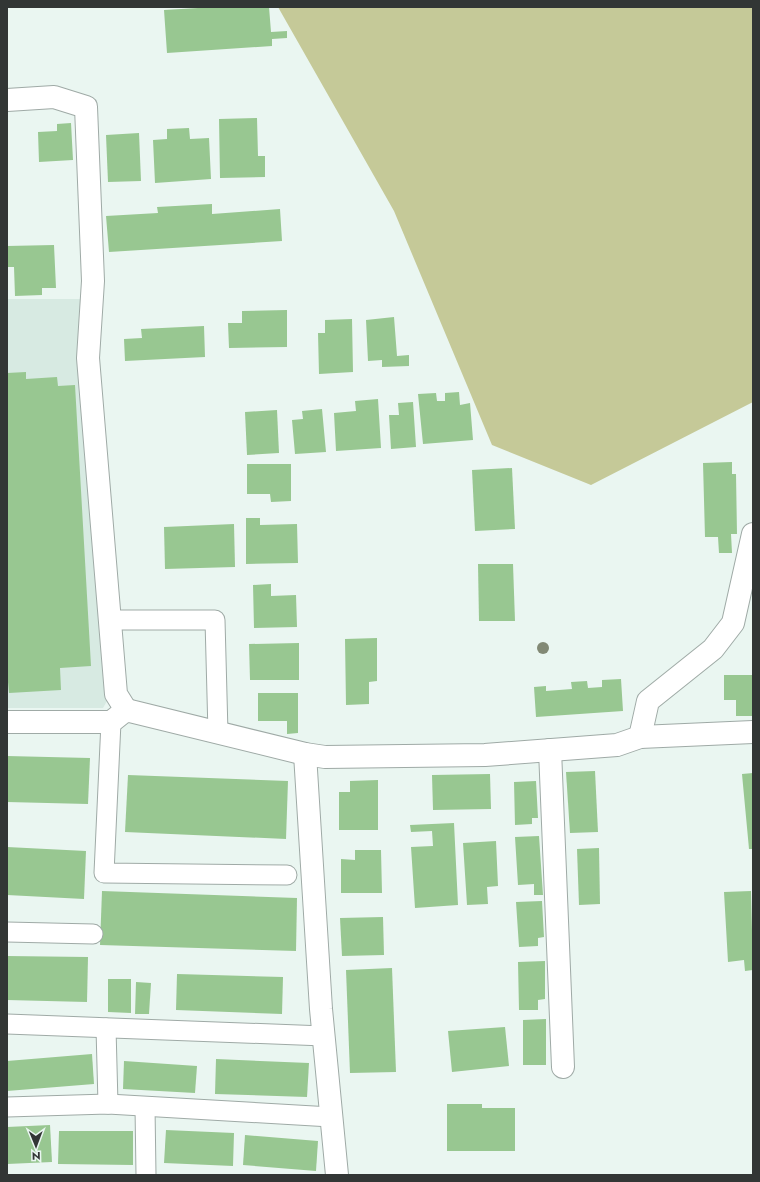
<svg xmlns="http://www.w3.org/2000/svg" width="760" height="1182" viewBox="0 0 760 1182" font-family="Jost,sans-serif">
<style>
.built{fill:#d7eae2}
.green{fill:#c5c998}
.building{fill:#98c791}
.lines{fill:none;stroke-linecap:round;stroke-linejoin:round}
.service-casing{stroke:#9faaa6;stroke-width:21}
.minor-casing{stroke:#9faaa6;stroke-width:24}
.service{stroke:#fff;stroke-width:19}
.minor{stroke:#fff;stroke-width:22}
.tree{fill:#828975}
</style>
<rect width="100%" height="100%" fill="#eaf6f1"/>
<path class="built" d="M 7,299 L 81,299 L 83,394 L 107,701 L 103,708 L 7,708 Z"/>
<path class="green" d="M 278,7 L 753,7 L 753,402 L 591,485 L 492,445 L 394,211 Z"/>
<g class="building">
<path d="M 215,7 L 269,7 L 271,32 L 287,31 L 287,38 L 272,39 L 272,46 L 167,53 L 164,10 Z"/>
<path d="M 257,118 L 258,156 L 265,156 L 265,177 L 220,178 L 219,119 Z"/>
<path d="M 71,123 L 73,160 L 39,162 L 38,132 L 57,131 L 57,124 Z"/>
<path d="M 189,128 L 190,139 L 209,138 L 211,179 L 155,183 L 153,140 L 167,139 L 167,129 Z"/>
<path d="M 139,133 L 141,181 L 108,182 L 106,135 Z"/>
<path d="M 212,204 L 212,214 L 280,209 L 282,241 L 109,252 L 106,216 L 158,213 L 157,207 Z"/>
<path d="M 54,245 L 56,288 L 42,288 L 42,295 L 15,296 L 14,267 L 7,267 L 7,246 Z"/>
<path d="M 287,310 L 287,347 L 229,348 L 228,323 L 242,323 L 242,311 Z"/>
<path d="M 394,317 L 397,356 L 409,355 L 409,366 L 382,367 L 382,360 L 368,361 L 366,320 Z"/>
<path d="M 352,319 L 353,372 L 319,374 L 318,333 L 325,333 L 325,320 Z"/>
<path d="M 204,326 L 205,357 L 125,361 L 124,339 L 142,338 L 141,329 Z"/>
<path d="M 26,372 L 26,379 L 57,377 L 58,386 L 75,385 L 91,666 L 60,668 L 61,690 L 9,693 L 7,671 L 7,373 Z"/>
<path d="M 459,392 L 460,405 L 470,403 L 473,440 L 423,444 L 418,394 L 436,393 L 437,401 L 445,401 L 445,393 Z"/>
<path d="M 378,399 L 381,448 L 336,451 L 334,413 L 356,411 L 355,401 Z"/>
<path d="M 413,402 L 416,447 L 391,449 L 389,415 L 399,415 L 398,403 Z"/>
<path d="M 322,409 L 326,452 L 295,454 L 292,420 L 303,419 L 302,411 Z"/>
<path d="M 277,410 L 279,453 L 247,455 L 245,412 Z"/>
<path d="M 732,462 L 732,474 L 736,474 L 737,534 L 731,534 L 732,553 L 719,553 L 718,537 L 705,537 L 703,463 Z"/>
<path d="M 247,464 L 291,464 L 291,501 L 271,502 L 270,494 L 247,494 Z"/>
<path d="M 512,468 L 515,529 L 475,531 L 472,470 Z"/>
<path d="M 246,518 L 260,518 L 260,525 L 297,524 L 298,563 L 246,564 Z"/>
<path d="M 234,524 L 235,567 L 165,569 L 164,527 Z"/>
<path d="M 478,564 L 513,564 L 515,621 L 479,621 Z"/>
<path d="M 271,584 L 271,596 L 296,595 L 297,627 L 254,628 L 253,585 Z"/>
<path d="M 377,638 L 377,681 L 369,682 L 369,704 L 346,705 L 345,639 Z"/>
<path d="M 299,643 L 299,680 L 250,680 L 249,644 Z"/>
<path d="M 724,675 L 753,675 L 753,716 L 736,716 L 736,700 L 724,700 Z"/>
<path d="M 621,679 L 623,711 L 536,717 L 534,687 L 546,686 L 546,691 L 572,689 L 571,682 L 587,681 L 588,688 L 602,687 L 602,680 Z"/>
<path d="M 258,693 L 298,693 L 298,733 L 287,734 L 287,721 L 258,721 Z"/>
<path d="M 7,756 L 90,758 L 88,804 L 7,802 Z"/>
<path d="M 595,771 L 598,832 L 570,833 L 566,772 Z"/>
<path d="M 753,773 L 753,849 L 749,849 L 742,774 Z"/>
<path d="M 490,774 L 491,809 L 433,810 L 432,775 Z"/>
<path d="M 128,775 L 288,781 L 286,839 L 125,832 Z"/>
<path d="M 378,780 L 378,830 L 339,830 L 339,792 L 350,792 L 350,781 Z"/>
<path d="M 536,781 L 538,818 L 532,818 L 532,824 L 515,825 L 514,782 Z"/>
<path d="M 454,823 L 458,905 L 415,908 L 411,847 L 433,846 L 432,831 L 411,832 L 410,825 Z"/>
<path d="M 539,836 L 543,895 L 534,895 L 534,884 L 518,885 L 515,837 Z"/>
<path d="M 496,841 L 498,886 L 487,887 L 488,904 L 467,905 L 463,843 Z"/>
<path d="M 7,847 L 86,851 L 84,899 L 7,895 Z"/>
<path d="M 599,848 L 600,904 L 579,905 L 577,849 Z"/>
<path d="M 355,850 L 381,850 L 382,893 L 341,893 L 341,859 L 355,860 Z"/>
<path d="M 102,891 L 297,898 L 296,951 L 100,945 Z"/>
<path d="M 751,891 L 753,970 L 745,971 L 744,960 L 728,962 L 724,892 Z"/>
<path d="M 542,901 L 544,937 L 538,938 L 538,946 L 519,947 L 516,902 Z"/>
<path d="M 383,917 L 384,955 L 342,956 L 340,918 Z"/>
<path d="M 7,956 L 88,957 L 87,1002 L 7,1000 Z"/>
<path d="M 545,961 L 545,999 L 538,1000 L 538,1010 L 519,1010 L 518,962 Z"/>
<path d="M 392,968 L 396,1072 L 350,1073 L 346,970 Z"/>
<path d="M 177,974 L 283,977 L 282,1014 L 176,1010 Z"/>
<path d="M 108,979 L 131,979 L 131,1013 L 108,1012 Z"/>
<path d="M 136,982 L 151,983 L 149,1014 L 135,1014 Z"/>
<path d="M 546,1019 L 546,1065 L 523,1065 L 523,1020 Z"/>
<path d="M 505,1027 L 509,1066 L 452,1072 L 448,1031 Z"/>
<path d="M 92,1054 L 94,1084 L 7,1091 L 7,1061 Z"/>
<path d="M 216,1059 L 309,1063 L 307,1097 L 215,1094 Z"/>
<path d="M 124,1061 L 197,1066 L 195,1093 L 123,1089 Z"/>
<path d="M 447,1104 L 482,1104 L 482,1108 L 515,1108 L 515,1151 L 447,1151 Z"/>
<path d="M 50,1125 L 52,1162 L 7,1164 L 7,1127 Z"/>
<path d="M 166,1130 L 234,1133 L 233,1166 L 164,1163 Z"/>
<path d="M 59,1131 L 133,1131 L 133,1165 L 58,1164 Z"/>
<path d="M 245,1135 L 318,1141 L 316,1171 L 243,1165 Z"/>
</g>
<g class="lines">
<defs>
<g id="service">
<path d="M 110,620 L 215,620 L 218,733"/>
<path d="M 111,722 L 104,873 L 287,875"/>
<path d="M 7,932 L 93,934"/>
<path d="M 7,1024 L 324,1036"/>
<path d="M 106,1028 L 108,1104"/>
<path d="M 7,1107 L 108,1104 L 331,1117"/>
<path d="M 145,1107 L 146,1175"/>
</g>
<g id="minor">
<path d="M 7,100 L 54,97 L 86,107 L 93,281 L 88,358 L 116,694 L 126,710"/>
<path d="M 7,722 L 111,722 L 126,710 L 305,754 L 325,757 L 485,755 L 617,745 L 640,737 L 753,732"/>
<path d="M 640,737 L 648,701 L 713,649 L 733,623 L 753,534"/>
<path d="M 550,750 L 563,1067"/>
<path d="M 305,754 L 321,1009 L 337,1175"/>
</g>
</defs>
<use href="#service" class="service-casing"/>
<use href="#minor" class="minor-casing"/>
<use href="#service" class="service"/>
<use href="#minor" class="minor"/>
</g>
<circle class="tree" cx="543" cy="648" r="6"/>
<rect width="760" height="1182" fill="none" stroke="#323635" stroke-width="16"/>
<g transform="translate(36 1146) rotate(179)" stroke="#eaf6f1" stroke-width="3" paint-order="stroke">
<path d="M0-3L7 15L0 10L-7 15Z" fill="#323635"/>
<text y="-6" font-size="11" font-weight="bold" text-anchor="middle" fill="#323635">N</text>
</g>
</svg>
